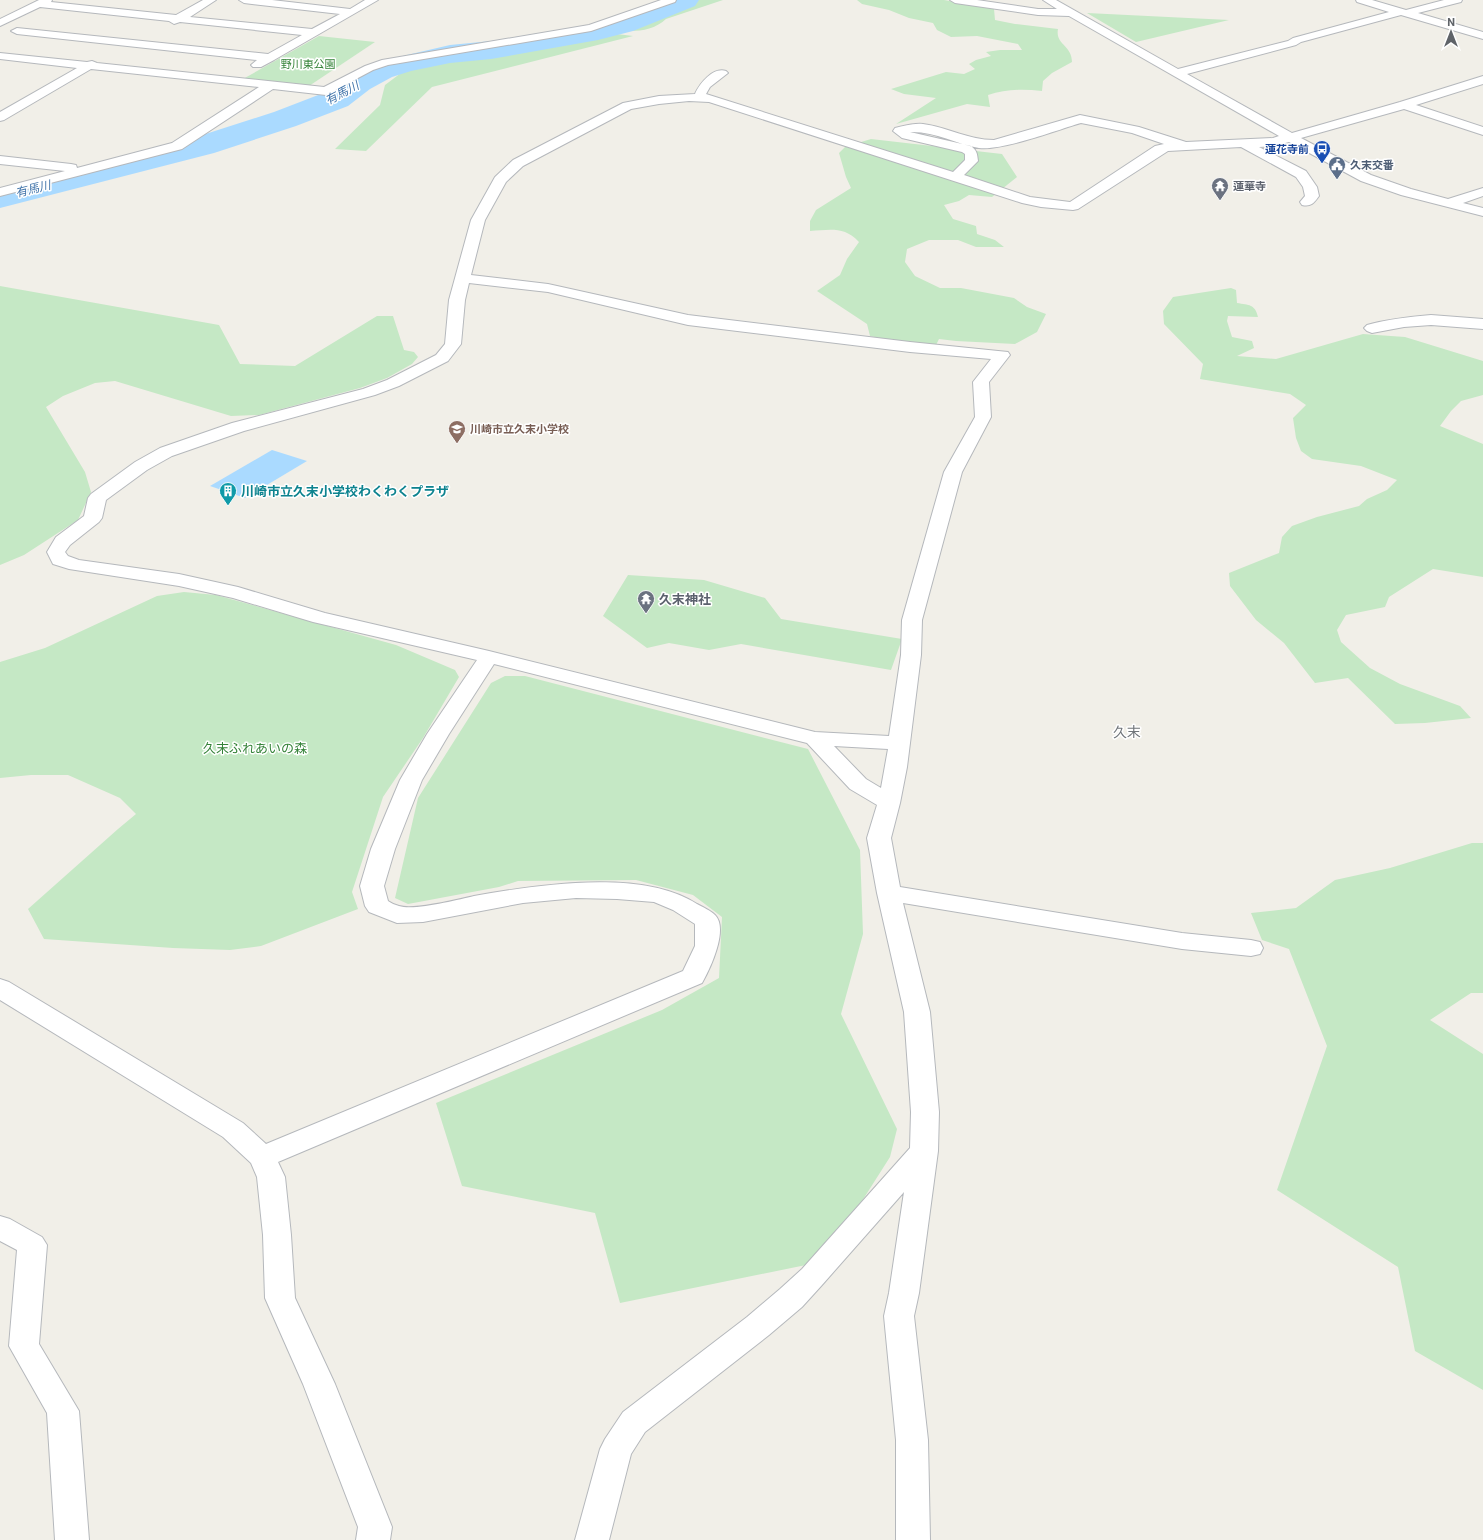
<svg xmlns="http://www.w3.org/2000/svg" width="1483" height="1540" viewBox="0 0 1483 1540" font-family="Roboto,'Noto Sans JP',sans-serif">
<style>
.green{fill:#c5e8c5}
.water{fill:#aadaff}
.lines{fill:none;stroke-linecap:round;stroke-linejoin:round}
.river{fill:#aadaff;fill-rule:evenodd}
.street-casing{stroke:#b5b8bc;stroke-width:2}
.street{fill:#fff;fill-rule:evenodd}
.labels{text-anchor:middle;stroke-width:3;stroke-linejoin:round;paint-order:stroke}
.far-park-label{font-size:11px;fill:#348238;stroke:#fff}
.far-transit-label{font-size:11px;font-weight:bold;fill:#164399;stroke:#fff;text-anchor:end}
.far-service-label{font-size:11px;font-weight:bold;fill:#4e5e75;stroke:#fff;text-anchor:start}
.far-worship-label{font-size:11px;font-weight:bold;fill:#5b616d;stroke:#fff;text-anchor:start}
.far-education-label{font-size:11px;font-weight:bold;fill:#785e54;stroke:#fff;text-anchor:start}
.far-water-label{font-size:12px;font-style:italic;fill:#4174aa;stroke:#fff}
.culture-label{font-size:13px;font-weight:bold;fill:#0d838f;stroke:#fff;text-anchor:start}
.worship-label{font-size:13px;font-weight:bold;fill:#5b616d;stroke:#fff;text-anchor:start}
.park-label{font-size:13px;fill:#348238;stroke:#fff}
.neighbourhood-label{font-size:14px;fill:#70757a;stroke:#fff}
</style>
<rect width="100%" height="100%" fill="#f1efe8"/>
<g class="green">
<path d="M 696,0 L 723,0 L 666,19 C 652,32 633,32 615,30 Z"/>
<path d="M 857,0 L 944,0 L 994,9 L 995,20 L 1015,24 L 1058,29 C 1055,45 1072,45 1072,62 L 1052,73 L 1043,81 L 1042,91 C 1023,89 1006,89 988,95 L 990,107 L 967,104 L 896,124 L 936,98 L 904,94 L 891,89 L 946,72 L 964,74 L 975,69 L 969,64 L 976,60 L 991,56 L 986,52 L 1000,50 L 1022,50 L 1018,44 L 977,36 L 951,37 L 937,30 L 933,23 L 909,18 L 889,10 L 862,4 Z"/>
<path d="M 1087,13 L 1229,20 L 1136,42 Z"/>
<path d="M 609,33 L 633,36 L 432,87 L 366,151 L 335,149 L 380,105 L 385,85 L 405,70 Z"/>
<path d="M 319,36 L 375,42 L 309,86 L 243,79 Z"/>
<path d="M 871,139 L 1002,154 L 1017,177 L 992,197 L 969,195 L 959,201 L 944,205 L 953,219 L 976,226 L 977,234 L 995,240 L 1004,247 L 976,247 L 958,240 L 929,240 L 907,249 L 905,262 L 915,276 L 940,288 L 961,288 L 1014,298 L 1027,307 L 1046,314 L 1037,332 L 1015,344 L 956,341 L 939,339 L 936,345 L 889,340 L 870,336 L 867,324 L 817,291 L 840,275 L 847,259 L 859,242 C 844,226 830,230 810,231 L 810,221 L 816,210 L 851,188 L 846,177 L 839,153 L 845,147 Z"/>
<path d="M 0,286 L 219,325 L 240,364 L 295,366 L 377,316 L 393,316 L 404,350 L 414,352 L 418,357 L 412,364 L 387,378 L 360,388 L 259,415 L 231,416 L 115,381 L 95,383 L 63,396 L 46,407 L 85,472 L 91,492 L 78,520 L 24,555 L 0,565 Z"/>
<path d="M 1231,288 L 1236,290 L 1237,303 C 1249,305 1255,304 1258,317 L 1228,316 L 1227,321 L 1232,337 L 1252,341 L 1254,348 L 1237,356 L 1276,359 L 1363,334 L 1405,337 L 1483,361 L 1483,395 L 1461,401 L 1451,411 L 1440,426 L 1483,444 L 1483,577 L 1433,569 L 1389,597 L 1385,607 L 1346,615 L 1337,630 L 1341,642 L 1370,668 L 1400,684 L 1460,706 L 1471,718 L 1425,723 L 1395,724 L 1348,678 L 1315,683 L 1284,643 L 1256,620 L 1230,586 L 1229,573 L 1279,553 L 1282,537 L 1292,526 L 1317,517 L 1359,506 L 1367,499 L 1387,490 L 1397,480 L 1361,466 L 1312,459 L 1301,451 L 1296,438 L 1293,418 L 1306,405 L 1290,394 L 1200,379 L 1203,364 L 1164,324 L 1163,311 L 1173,297 Z"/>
<path d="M 628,575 L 704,580 L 765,598 L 781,619 L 902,639 L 891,670 L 741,644 L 709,650 L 669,643 L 647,648 L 603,616 Z"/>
<path d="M 184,592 L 216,595 L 396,645 L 455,670 L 459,677 L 423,738 L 383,797 L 352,892 L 358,909 L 261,946 L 230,950 L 173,948 L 44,939 L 28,909 L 118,829 L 136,814 L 120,798 L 68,775 L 31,775 L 0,778 L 0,662 L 45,648 L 157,596 Z"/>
<path d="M 505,676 L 525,676 L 808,749 L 860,850 L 863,934 L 841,1014 L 897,1129 L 890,1157 L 862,1201 L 806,1265 L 620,1303 L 595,1213 L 462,1186 L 436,1103 L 662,1010 L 719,978 L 722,917 L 693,895 L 636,880 L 518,881 L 499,887 L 408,904 L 395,898 L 418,798 L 491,683 Z"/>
<path d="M 1472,843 L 1483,843 L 1483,993 L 1471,993 L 1430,1020 L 1483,1054 L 1483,1390 L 1415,1351 L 1398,1267 L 1277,1190 L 1327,1046 L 1289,949 L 1262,940 L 1251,913 L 1296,908 L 1335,880 L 1390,868 Z"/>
</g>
<path class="water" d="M 272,450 L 307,461 L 245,498 L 210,486 Z"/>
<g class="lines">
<path class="river" d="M 661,0 L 699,0 L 695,6 L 633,31 L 598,40 L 491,59 L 450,63 L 411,71 L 392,77 L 370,89 L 348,106 L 296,126 L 214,153 L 0,208 L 0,188 L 190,139 L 274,112 L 326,92 L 348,77 L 370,65 L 394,58 L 450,45 L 491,41 L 595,24 L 613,19 Z"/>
<defs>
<g id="street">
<path d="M 39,0 L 52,0 L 51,2 L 176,15 L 203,0 L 216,0 L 190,17 L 312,29 L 340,14 L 244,3 L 239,0 L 272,0 L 350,9 L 365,0 L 378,0 L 274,60 L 261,67 L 253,67 L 251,65 L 257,60 L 17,34 L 11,31 L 17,28 L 268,54 L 302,35 L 180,22 L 174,24 L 169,21 L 40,7 L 0,26 L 0,19 Z"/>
<path d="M 661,0 L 676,0 L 675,2 L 591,31 L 388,65 L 373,70 L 326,95 L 273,89 L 182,149 L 0,196 L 0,188 L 65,171 L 0,164 L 0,156 L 71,164 L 76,165 L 77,168 L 172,143 L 259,87 L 91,69 L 4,120 L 0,121 L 0,112 L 77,68 L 0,59 L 0,53 L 87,62 L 92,61 L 97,63 L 324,87 L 365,66 L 382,60 L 589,25 Z"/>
<path d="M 950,0 L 977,0 L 1038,9 L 1057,9 L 1043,0 L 1056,0 L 1178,69 L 1288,41 L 1293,38 L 1389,12 L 1357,2 L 1356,0 L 1372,0 L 1406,10 L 1444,0 L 1462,0 L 1461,2 L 1418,13 L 1483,32 L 1483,39 L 1401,15 L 1301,42 L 1296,45 L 1187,74 L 1292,133 L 1400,102 L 1483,76 L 1483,84 L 1416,105 L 1483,127 L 1483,135 L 1404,109 L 1301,138 L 1371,175 L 1411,189 L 1448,199 L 1483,188 L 1483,196 L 1463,203 L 1483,208 L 1483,216 L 1401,195 L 1361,181 L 1289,142 L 1274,146 L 1259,147 L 1306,171 L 1317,187 L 1319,196 C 1314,203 1311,207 1302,205 L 1300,202 L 1305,196 L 1303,187 L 1296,177 L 1241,147 L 1168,151 L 1078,209 L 1073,210 L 1041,207 L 1022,203 L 709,102 L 689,101 L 659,104 L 631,109 L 523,166 L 506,182 L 485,220 L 471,275 L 548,284 L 688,315 L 910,342 L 1008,352 L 1010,355 L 989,382 L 991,417 L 962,472 L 922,620 L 921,655 L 907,767 L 900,803 L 891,838 L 900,887 L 1182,933 L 1251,940 L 1260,942 L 1263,948 L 1260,954 L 1251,956 L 1182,949 L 903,903 L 930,1012 L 939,1112 L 938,1151 L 919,1293 L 914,1316 L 928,1440 L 930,1540 L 896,1540 L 896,1440 L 884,1316 L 889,1293 L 904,1192 L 822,1285 L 802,1307 L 769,1335 L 645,1432 L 631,1454 L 609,1540 L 575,1540 L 600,1449 L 605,1439 L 623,1412 L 747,1317 L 780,1289 L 802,1269 L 910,1148 L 911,1112 L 904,1012 L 877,893 L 867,838 L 877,805 L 850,789 L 807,743 L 494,664 L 449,734 L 422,780 L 395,849 L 384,886 L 388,901 C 391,903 395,905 399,906 C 414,911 457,900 474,896 C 536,885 642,868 697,904 C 703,907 711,911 715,915 C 729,929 710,969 702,983 L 278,1162 L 285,1177 L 291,1235 L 295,1298 L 335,1384 L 392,1527 L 390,1540 L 356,1540 L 358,1527 L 303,1384 L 265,1298 L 263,1235 L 257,1177 L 251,1163 L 223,1137 L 0,1000 L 0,979 L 9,982 L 243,1123 L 266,1144 L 683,971 L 695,946 L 695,924 L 673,910 L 654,902 L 617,899 L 576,898 L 523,903 L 423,922 L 397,923 L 369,912 L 365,906 L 360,886 L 371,849 L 400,780 L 427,734 L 477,660 L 313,622 L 233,598 L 179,586 L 69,569 L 53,564 L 47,552 L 56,537 L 84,516 L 88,498 L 91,494 L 135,462 L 160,448 L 232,423 L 363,389 L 387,380 L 436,355 L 445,344 L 449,300 L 471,220 L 495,177 L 513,160 L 623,103 L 659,96 L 695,94 C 700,83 713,67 726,71 L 728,73 L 710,87 L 706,94 L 953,172 L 965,160 L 965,154 L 962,152 L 902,138 L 893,131 L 895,128 C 904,126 913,123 923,124 C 947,127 969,140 994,140 L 1080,115 L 1139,127 L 1186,142 L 1273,138 L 1279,136 L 1069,16 L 1038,15 L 955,3 ZM 1081,123 L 1132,133 L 1164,144 L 1155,146 L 1070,202 L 1030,197 L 964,175 L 978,161 C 977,153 977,151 971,146 L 910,132 C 934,131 956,144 979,148 C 1002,151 1057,130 1081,123 ZM 469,283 L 548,292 L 688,325 L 910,352 L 991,359 L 973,382 L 975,417 L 944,472 L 902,620 L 901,655 L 889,736 L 815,732 L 489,651 L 325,613 L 238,587 L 179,574 L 79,560 L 68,556 L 65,552 L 70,545 L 99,522 L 102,518 L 106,500 L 147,470 L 172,456 L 244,431 L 375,395 L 399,386 L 448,361 L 461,344 L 465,300 ZM 834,746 L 888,749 L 881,788 L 866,779 Z"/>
<path d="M 1431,315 L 1483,319 L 1483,329 L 1431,325 L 1404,327 L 1372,333 L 1367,331 L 1364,328 L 1367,325 C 1388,319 1409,317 1431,315 Z"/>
<path d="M 0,1216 L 10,1219 L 42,1237 L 47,1245 L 39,1344 L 79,1411 L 89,1540 L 55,1540 L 47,1413 L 9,1346 L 17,1250 L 0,1241 Z"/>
</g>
</defs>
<use href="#street" class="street-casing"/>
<use href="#street" class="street"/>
</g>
<defs>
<symbol id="bus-pin" viewBox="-11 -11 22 30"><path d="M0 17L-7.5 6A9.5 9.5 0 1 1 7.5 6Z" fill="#1a4fb4" stroke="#fff"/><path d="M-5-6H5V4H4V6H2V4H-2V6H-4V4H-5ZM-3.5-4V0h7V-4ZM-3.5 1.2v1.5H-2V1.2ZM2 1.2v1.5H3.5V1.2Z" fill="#fff"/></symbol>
<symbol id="civic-pin" viewBox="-11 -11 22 30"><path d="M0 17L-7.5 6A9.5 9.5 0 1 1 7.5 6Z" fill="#5c6f8a" stroke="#fff"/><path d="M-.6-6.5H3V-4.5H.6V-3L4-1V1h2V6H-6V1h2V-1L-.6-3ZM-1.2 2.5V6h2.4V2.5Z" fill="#fff"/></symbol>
<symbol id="temple-pin" viewBox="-11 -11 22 30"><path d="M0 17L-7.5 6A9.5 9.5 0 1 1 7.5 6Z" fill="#6b7280" stroke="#fff"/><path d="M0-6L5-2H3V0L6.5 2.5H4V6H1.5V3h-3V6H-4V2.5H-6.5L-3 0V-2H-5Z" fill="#fff"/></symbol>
<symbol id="school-pin" viewBox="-11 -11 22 30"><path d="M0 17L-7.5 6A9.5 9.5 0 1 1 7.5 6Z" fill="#8d6e63" stroke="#fff"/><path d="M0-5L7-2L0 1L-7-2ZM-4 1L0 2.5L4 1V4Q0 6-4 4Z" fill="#fff"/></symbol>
<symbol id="building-pin" viewBox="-11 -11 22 30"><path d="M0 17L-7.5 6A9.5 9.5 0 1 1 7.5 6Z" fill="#0f9aa8" stroke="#fff"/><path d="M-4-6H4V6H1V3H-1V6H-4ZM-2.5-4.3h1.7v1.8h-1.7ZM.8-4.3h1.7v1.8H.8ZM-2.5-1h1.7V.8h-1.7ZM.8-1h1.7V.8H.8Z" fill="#fff"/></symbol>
</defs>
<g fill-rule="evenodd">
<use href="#bus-pin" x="1312" y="139" width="20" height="27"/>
<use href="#civic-pin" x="1327" y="155" width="20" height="27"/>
<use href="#temple-pin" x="1210" y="176" width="20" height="27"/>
<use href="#school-pin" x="447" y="419" width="20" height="27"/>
<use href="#building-pin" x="218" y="481" width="20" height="27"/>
<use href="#temple-pin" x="636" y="589" width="20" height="27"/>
</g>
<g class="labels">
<g class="far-park-label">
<text x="308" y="68">野川東公園</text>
</g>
<g class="far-transit-label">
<text x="1309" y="153">蓮花寺前</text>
</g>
<g class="far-service-label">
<text x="1350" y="169">久末交番</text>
</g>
<g class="far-worship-label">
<text x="1233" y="190">蓮華寺</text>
</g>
<g class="far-education-label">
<text x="470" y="433">川崎市立久末小学校</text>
</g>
<g class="far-water-label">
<text transform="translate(342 93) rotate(-28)" y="4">有馬川</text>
<text transform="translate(33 189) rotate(-14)" y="4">有馬川</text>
</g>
<g class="culture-label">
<text x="241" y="496">川崎市立久末小学校わくわくプラザ</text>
</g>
<g class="worship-label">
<text x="659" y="604">久末神社</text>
</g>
<g class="park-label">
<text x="255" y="753">久末ふれあいの森</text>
</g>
<g class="neighbourhood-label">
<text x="1127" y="737">久末</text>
</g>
</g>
<g transform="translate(1451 32)" stroke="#ffffff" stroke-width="3" paint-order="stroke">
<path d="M0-3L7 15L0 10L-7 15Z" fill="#5f6368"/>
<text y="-6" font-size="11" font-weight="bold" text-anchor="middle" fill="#5f6368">N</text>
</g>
</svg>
